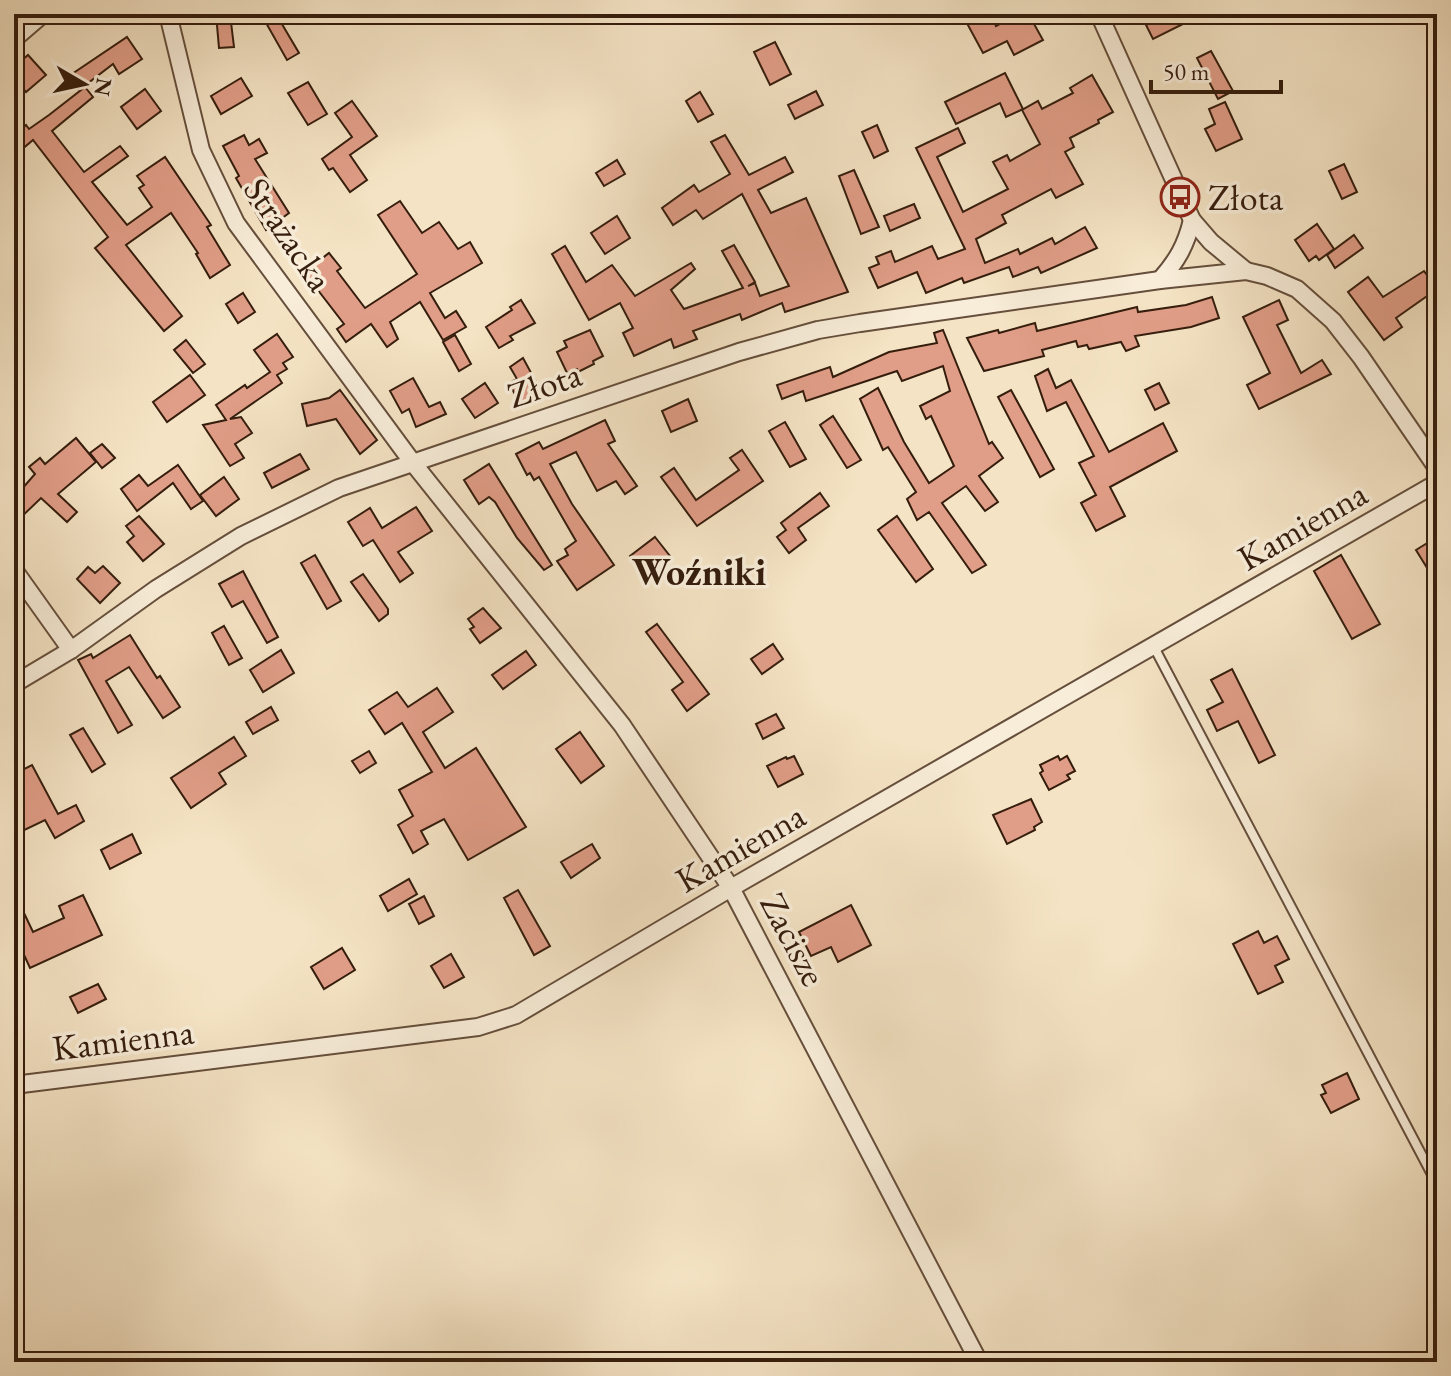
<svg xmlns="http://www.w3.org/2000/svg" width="1451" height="1376" viewBox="0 0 1451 1376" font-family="'EB Garamond',serif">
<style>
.building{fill:#e09d87;stroke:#351d0d;stroke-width:2}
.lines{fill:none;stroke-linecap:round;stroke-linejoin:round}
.service-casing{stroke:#654e3b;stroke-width:12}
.minor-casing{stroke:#654e3b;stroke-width:20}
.service{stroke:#f8edd9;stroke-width:8}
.minor{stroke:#f8edd9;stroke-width:16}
.labels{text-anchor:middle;stroke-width:7;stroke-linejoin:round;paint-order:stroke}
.poi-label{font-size:36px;fill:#351d0d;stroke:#f8edd9;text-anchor:start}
.street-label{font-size:36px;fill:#351d0d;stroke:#f8edd9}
.neighbourhood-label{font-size:38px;font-weight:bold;fill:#351d0d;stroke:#f8edd9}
</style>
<rect width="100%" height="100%" fill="#f4e3c4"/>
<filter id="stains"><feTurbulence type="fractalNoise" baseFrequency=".0025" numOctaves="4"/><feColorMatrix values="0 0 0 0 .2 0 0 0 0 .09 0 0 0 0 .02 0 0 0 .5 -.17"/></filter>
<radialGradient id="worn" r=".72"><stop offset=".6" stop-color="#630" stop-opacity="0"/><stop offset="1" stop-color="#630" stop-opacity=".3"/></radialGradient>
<g class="building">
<path d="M 216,14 L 230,14 L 234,47 L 219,48 Z"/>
<path d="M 261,14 L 276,14 L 299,53 L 287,60 Z"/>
<path d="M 962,14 L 991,14 L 996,26 L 1018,14 L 1052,14 L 1034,24 L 1043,40 L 1014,55 L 1007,41 L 983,53 Z"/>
<path d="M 1168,14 L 1203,14 L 1153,39 L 1146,25 Z"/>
<path d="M 127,37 L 142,59 L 119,74 L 113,64 L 79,90 L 69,76 Z"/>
<path d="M 775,42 L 791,74 L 770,85 L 754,52 Z"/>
<path d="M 1211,51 L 1233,91 L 1218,99 L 1197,58 Z"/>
<path d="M 28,55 L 46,75 L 26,92 L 14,79 L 14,67 Z"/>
<path d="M 1005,73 L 1023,109 L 1006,117 L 1000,103 L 956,124 L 945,102 Z"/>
<path d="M 1092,75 L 1113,112 L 1098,120 L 1099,123 L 1070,138 L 1074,147 L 1065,152 L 1083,184 L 1056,198 L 1051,189 L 1002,215 L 1006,223 L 976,239 L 985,263 L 1018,249 L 1020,254 L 1052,238 L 1055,244 L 1085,227 L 1097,248 L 1041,273 L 1038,267 L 1013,277 L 1009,267 L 964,283 L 962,278 L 926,293 L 917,272 L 878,288 L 869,268 L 879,264 L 876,257 L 891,251 L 895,262 L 932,246 L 938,259 L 965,249 L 916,148 L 958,128 L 965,143 L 937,157 L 963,212 L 1008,189 L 993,162 L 1007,155 L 1010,161 L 1040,144 L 1022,110 L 1038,101 L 1042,109 L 1073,93 L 1070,88 Z"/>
<path d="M 241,78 L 252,96 L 221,114 L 211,96 Z"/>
<path d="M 308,82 L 327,114 L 308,125 L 288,93 Z"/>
<path d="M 85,87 L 93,97 L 52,131 L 84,172 L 120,146 L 128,156 L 92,182 L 127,225 L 152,207 L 139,188 L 144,185 L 137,176 L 165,157 L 211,225 L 207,227 L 230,265 L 210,278 L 196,254 L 198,253 L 171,213 L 126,245 L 182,316 L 164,331 L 95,248 L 108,237 L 33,140 L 14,156 L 14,136 L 26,125 L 29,129 L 49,115 Z"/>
<path d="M 145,89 L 161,111 L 137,129 L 121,107 Z"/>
<path d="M 816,91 L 823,105 L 795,119 L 788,105 Z"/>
<path d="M 700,92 L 713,114 L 698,122 L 686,101 Z"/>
<path d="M 352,101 L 377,136 L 350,155 L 367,180 L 350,192 L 333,168 L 329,170 L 322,159 L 352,137 L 335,113 Z"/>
<path d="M 1225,102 L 1242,139 L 1216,151 L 1205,129 L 1215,124 L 1209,109 Z"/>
<path d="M 877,125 L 888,151 L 874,158 L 862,132 Z"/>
<path d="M 244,135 L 249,145 L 259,139 L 267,153 L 255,159 L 289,213 L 266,230 L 236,178 L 239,176 L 223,146 Z"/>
<path d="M 725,135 L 749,175 L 785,157 L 793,172 L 758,190 L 771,213 L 806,198 L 848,292 L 785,312 L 782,303 L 742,320 L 740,314 L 693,331 L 697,339 L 674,348 L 671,339 L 634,356 L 623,333 L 633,328 L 620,303 L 589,320 L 552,254 L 565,246 L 586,282 L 612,265 L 635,296 L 691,263 L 695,269 L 671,290 L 684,309 L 743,288 L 722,251 L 734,245 L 755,282 L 748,286 L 755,283 L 760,296 L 789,286 L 742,194 L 703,219 L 696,210 L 673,225 L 662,208 L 694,185 L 699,192 L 730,174 L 711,142 Z"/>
<path d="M 617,160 L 625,174 L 604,186 L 596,173 Z"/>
<path d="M 1344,164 L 1357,192 L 1342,199 L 1329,171 Z"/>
<path d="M 854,170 L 879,227 L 861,234 L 839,176 Z"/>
<path d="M 400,201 L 422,233 L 439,222 L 458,249 L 470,242 L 482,263 L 430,293 L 445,318 L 456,311 L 466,327 L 443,340 L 420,302 L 390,322 L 398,339 L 387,347 L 371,324 L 346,342 L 337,329 L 344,324 L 304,272 L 329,253 L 341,268 L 337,271 L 365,308 L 417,274 L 378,215 Z"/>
<path d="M 914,204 L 920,218 L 890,231 L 884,216 Z"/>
<path d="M 617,216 L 630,238 L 605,254 L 591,233 Z"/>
<path d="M 1317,224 L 1334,249 L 1319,260 L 1316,256 L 1309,261 L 1295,240 Z"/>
<path d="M 1354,235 L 1363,248 L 1335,268 L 1327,255 Z"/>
<path d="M 1424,271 L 1437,289 L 1396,318 L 1402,327 L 1384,340 L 1348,292 L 1368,277 L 1383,297 Z"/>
<path d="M 243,293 L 255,312 L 238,323 L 226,304 Z"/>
<path d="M 1212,297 L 1219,318 L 1191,327 L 1135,336 L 1139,346 L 1126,351 L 1121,342 L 1089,349 L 1087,345 L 1078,347 L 1076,341 L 1042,350 L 1044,356 L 984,371 L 967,338 L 998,330 L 999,333 L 1035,323 L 1037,331 L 1137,307 L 1138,312 L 1186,305 Z"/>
<path d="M 521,300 L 535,323 L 510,336 L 513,340 L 499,348 L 486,327 L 512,310 L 510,307 Z"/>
<path d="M 1279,300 L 1288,320 L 1277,325 L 1301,373 L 1322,360 L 1331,374 L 1259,409 L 1247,385 L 1270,373 L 1243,317 Z"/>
<path d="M 590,330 L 603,356 L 593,361 L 594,364 L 578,372 L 577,369 L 567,373 L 557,352 L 567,347 L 564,341 Z"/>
<path d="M 943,330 L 989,444 L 992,442 L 1003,458 L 979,476 L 998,502 L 985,511 L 966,486 L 942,503 L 986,565 L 972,573 L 929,512 L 917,520 L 907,499 L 916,492 L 888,447 L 883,450 L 860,399 L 878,388 L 904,442 L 929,483 L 954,466 L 931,416 L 926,419 L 920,406 L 950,391 L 943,366 L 902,381 L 897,371 L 806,401 L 803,391 L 782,399 L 777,385 L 830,367 L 833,377 L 889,352 L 937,343 L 934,333 Z"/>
<path d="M 277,334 L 293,357 L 283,363 L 287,369 L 277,375 L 282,383 L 230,419 L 241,417 L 252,433 L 235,444 L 244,458 L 230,466 L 203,425 L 226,420 L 216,405 L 245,385 L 247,388 L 270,372 L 254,350 Z"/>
<path d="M 455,335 L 471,364 L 459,371 L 443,342 Z"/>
<path d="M 186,340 L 205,364 L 193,373 L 174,350 Z"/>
<path d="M 523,358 L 542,393 L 520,404 L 509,383 L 517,379 L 510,367 Z"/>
<path d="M 1048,369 L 1056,388 L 1071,380 L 1109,452 L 1163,423 L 1177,451 L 1110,487 L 1125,516 L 1096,531 L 1081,503 L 1096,495 L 1079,463 L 1094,456 L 1066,402 L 1047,411 L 1035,376 Z"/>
<path d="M 190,375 L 205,395 L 167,422 L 153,402 Z"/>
<path d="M 413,378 L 429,407 L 440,402 L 446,414 L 416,427 L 409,409 L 402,413 L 390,391 Z"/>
<path d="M 485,383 L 498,403 L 475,418 L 462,399 Z"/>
<path d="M 1159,383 L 1169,403 L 1155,410 L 1145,390 Z"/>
<path d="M 340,390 L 377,440 L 360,454 L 336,419 L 307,426 L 302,404 L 329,398 Z"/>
<path d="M 1011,390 L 1054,469 L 1040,477 L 998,397 Z"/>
<path d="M 688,399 L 697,421 L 671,432 L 662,411 Z"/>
<path d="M 833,416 L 861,460 L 847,468 L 820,425 Z"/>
<path d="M 605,420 L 615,441 L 608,444 L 637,486 L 625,494 L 616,481 L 597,491 L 576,452 L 550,464 L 572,504 L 614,565 L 577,590 L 557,561 L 568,555 L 565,549 L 576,541 L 539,477 L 534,480 L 530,473 L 527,475 L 516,454 L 539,442 L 543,449 Z"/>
<path d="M 785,422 L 806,459 L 790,467 L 769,431 Z"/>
<path d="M 76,438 L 96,462 L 58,494 L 77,512 L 67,522 L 41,498 L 14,524 L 14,498 L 35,474 L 29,467 L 40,458 L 45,464 Z"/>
<path d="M 102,444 L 115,458 L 102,468 L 90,453 Z"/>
<path d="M 742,450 L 763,481 L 697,526 L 661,477 L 674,468 L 696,500 L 739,470 L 730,458 Z"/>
<path d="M 300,454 L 309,469 L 272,488 L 264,473 Z"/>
<path d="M 489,464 L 552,565 L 544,570 L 517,538 L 495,502 L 489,497 L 479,504 L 464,480 Z"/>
<path d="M 178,465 L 203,501 L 191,509 L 173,483 L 137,511 L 121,489 L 139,475 L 148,486 Z"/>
<path d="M 224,477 L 239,499 L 216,516 L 200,495 Z"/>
<path d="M 820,493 L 829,506 L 798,528 L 806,540 L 789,553 L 777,537 L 786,530 L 781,523 Z"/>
<path d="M 416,507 L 432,531 L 398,552 L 413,573 L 400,582 L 373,540 L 363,546 L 348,522 L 370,508 L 382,528 Z"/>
<path d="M 139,516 L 164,544 L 143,561 L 127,542 L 134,536 L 126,526 Z"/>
<path d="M 897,516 L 933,569 L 916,582 L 878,530 Z"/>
<path d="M 655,537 L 670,556 L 642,578 L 630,556 Z"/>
<path d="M 1437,537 L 1437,584 L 1416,550 Z"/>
<path d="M 315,555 L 341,601 L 327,609 L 301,563 Z"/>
<path d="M 1341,555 L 1380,624 L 1352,639 L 1314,571 Z"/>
<path d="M 103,566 L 120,583 L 100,603 L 77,579 L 88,567 L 95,573 Z"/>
<path d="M 243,571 L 278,637 L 267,643 L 243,601 L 232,607 L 219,584 Z"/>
<path d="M 363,574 L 388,609 L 388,614 L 379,621 L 351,582 Z"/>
<path d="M 483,608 L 501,628 L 480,643 L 470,629 L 474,627 L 468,619 Z"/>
<path d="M 657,624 L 709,694 L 687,711 L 672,690 L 683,682 L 646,632 Z"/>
<path d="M 224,626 L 242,658 L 229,665 L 212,633 Z"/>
<path d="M 130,635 L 157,678 L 160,676 L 180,707 L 163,718 L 129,667 L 106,681 L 132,725 L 118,733 L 78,660 L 91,654 L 93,658 Z"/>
<path d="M 773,644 L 783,659 L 762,674 L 751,659 Z"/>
<path d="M 281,650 L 294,673 L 263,692 L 250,670 Z"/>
<path d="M 526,651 L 536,665 L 503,689 L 492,675 Z"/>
<path d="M 1232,669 L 1275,755 L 1259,763 L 1238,721 L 1217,731 L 1207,710 L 1223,702 L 1211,680 Z"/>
<path d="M 437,688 L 453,712 L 423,732 L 445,768 L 476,748 L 526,827 L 468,860 L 444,819 L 421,831 L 428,844 L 413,853 L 398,825 L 413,816 L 399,790 L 432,772 L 402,723 L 385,734 L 369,710 L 397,692 L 408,707 Z"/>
<path d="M 271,707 L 278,720 L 253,734 L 246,722 Z"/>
<path d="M 776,714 L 784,728 L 763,739 L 756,724 Z"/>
<path d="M 83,728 L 105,764 L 92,772 L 70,735 Z"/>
<path d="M 580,732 L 604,766 L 581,783 L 556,749 Z"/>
<path d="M 234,737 L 246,756 L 219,773 L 226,784 L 191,808 L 171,778 Z"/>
<path d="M 369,751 L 376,763 L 360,773 L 352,761 Z"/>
<path d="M 794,756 L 803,774 L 778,787 L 767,766 L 786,757 L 787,759 Z"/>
<path d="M 1058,756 L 1060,760 L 1067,756 L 1075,771 L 1067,775 L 1070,779 L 1049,790 L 1040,773 L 1043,771 L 1040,765 Z"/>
<path d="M 32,765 L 58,814 L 76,805 L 84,821 L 55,838 L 45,820 L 14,835 L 14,774 Z"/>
<path d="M 1031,799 L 1042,822 L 1034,827 L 1035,830 L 1007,844 L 993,815 Z"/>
<path d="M 132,834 L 141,853 L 110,869 L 101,850 Z"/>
<path d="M 592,844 L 600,858 L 571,878 L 561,862 Z"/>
<path d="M 409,879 L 417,894 L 388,911 L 380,896 Z"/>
<path d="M 518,890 L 550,946 L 534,955 L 504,898 Z"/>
<path d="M 14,892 L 33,932 L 64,918 L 59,906 L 83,895 L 102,935 L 30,968 L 14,933 Z"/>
<path d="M 424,896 L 434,916 L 419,924 L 409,904 Z"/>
<path d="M 851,905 L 871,945 L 838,962 L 831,947 L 811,956 L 799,932 Z"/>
<path d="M 1258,931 L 1264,943 L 1277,936 L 1289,959 L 1275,966 L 1283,982 L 1258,994 L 1233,944 Z"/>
<path d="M 342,948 L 355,970 L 324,989 L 311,967 Z"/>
<path d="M 451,954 L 464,977 L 444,988 L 431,966 Z"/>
<path d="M 98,984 L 106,999 L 78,1013 L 70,997 Z"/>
<path d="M 1347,1073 L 1359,1099 L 1331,1113 L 1321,1095 L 1326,1093 L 1322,1085 Z"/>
</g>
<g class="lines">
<defs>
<path id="service" d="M 1154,647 L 1437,1184"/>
<g id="minor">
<path d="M 168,14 L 201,150 L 236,223 L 413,463 L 622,725 L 731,888 L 979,1362"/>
<path d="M 1099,14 L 1192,220 L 1211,242 L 1246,271"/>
<path d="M 14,39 L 43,14"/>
<path d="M 1160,280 C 1177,261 1186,245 1192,220"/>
<path d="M 14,570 L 71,650"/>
<path d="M 14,684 L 71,650 L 156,589 L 241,536 L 339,488 L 739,352 L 818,330 L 860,323 L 1160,280 L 1246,271 L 1267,276 L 1297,289 L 1333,321 L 1361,357 L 1437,468"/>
<path d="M 14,1085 L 478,1027 L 516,1015 L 731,888 L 1437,483"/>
</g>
</defs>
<use href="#service" class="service-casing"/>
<use href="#minor" class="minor-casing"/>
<use href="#service" class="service"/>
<use href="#minor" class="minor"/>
</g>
<defs>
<symbol id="bus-ring" viewBox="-11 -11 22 22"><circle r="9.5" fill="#f8edd9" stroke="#8f2418" stroke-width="1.5"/><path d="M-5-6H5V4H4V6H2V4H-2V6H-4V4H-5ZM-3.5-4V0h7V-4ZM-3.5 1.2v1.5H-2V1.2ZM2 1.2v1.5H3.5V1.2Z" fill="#8f2418"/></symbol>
</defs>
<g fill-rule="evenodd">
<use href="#bus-ring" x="1158" y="175" width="44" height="44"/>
</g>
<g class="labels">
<g class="poi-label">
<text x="1208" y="210">Złota</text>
</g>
<g class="street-label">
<text transform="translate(289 234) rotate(56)" y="13">Strażacka</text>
<text transform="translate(544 384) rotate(-19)" y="13">Złota</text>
<text transform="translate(1302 525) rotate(-30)" y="13">Kamienna</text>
<text transform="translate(740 847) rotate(-30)" y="13">Kamienna</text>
<text transform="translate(794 939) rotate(62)" y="13">Zacisze</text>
<text transform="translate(123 1039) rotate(-7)" y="13">Kamienna</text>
</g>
<g class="neighbourhood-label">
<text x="699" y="585">Woźniki</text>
</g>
</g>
<rect width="1451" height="1376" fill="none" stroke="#f4e3c4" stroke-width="48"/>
<rect x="16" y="16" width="1419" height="1344" fill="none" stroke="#351d0d" stroke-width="4"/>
<rect x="24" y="24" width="1403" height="1328" fill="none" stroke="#351d0d" stroke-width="2"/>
<g transform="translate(84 84) rotate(99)" stroke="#f8edd9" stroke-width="6" paint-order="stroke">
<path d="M0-6L14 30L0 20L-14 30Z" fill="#351d0d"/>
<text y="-12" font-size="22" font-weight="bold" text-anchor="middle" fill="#351d0d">N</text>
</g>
<path d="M1151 80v12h130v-12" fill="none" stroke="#351d0d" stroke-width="4"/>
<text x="1163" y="80" font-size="24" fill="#351d0d" stroke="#f8edd9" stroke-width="6" paint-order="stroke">50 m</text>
<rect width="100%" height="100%" filter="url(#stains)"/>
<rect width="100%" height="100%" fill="url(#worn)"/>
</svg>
